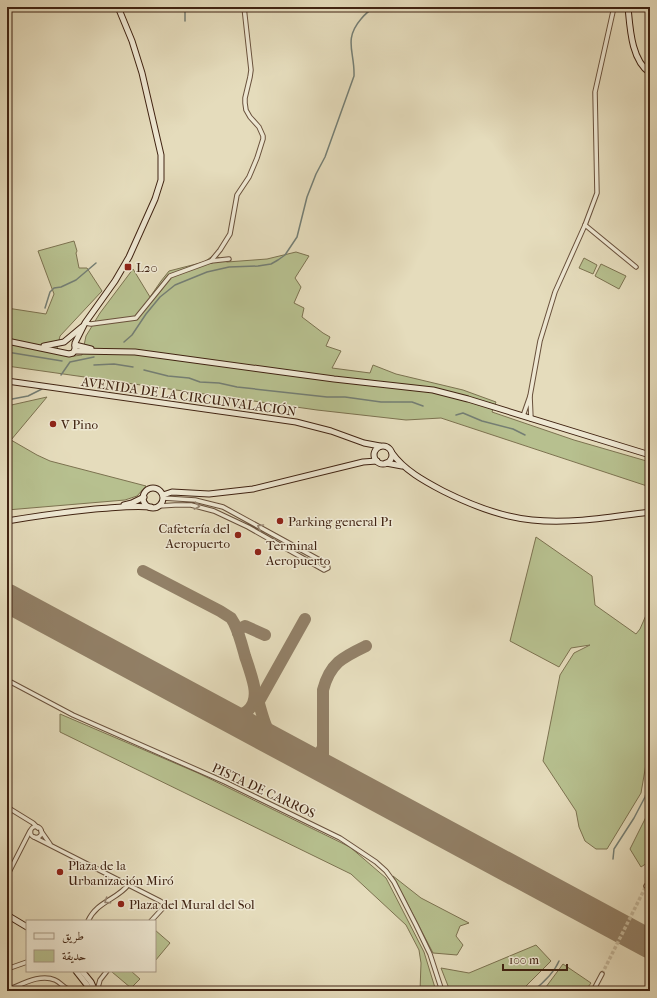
<svg xmlns="http://www.w3.org/2000/svg" width="657" height="998" viewBox="0 0 657 998" font-family="'IM FELL French Canon',Amiri,serif">
<style>
.green{fill:#b7c08f;stroke:#7c7250}
.lines{fill:none;stroke-linecap:round;stroke-linejoin:round}
.stream{stroke:#747e74;stroke-width:1.5}
.taxiway{stroke:#928067;stroke-width:12}
.runway{stroke:#928067;stroke-width:29}
.street-tunnel{stroke:#c4b79a;stroke-width:3.5;stroke-dasharray:3.5 2;stroke-linecap:butt}
.street-casing{stroke:#69513c;stroke-width:5.5}
.secondary-casing{stroke:#402312;stroke-width:7}
.street{stroke:#eee8d3;stroke-width:3.5}
.secondary{stroke:#eee8d3;stroke-width:5}
.oneway{stroke:#978672}
.poi-dot{fill:#8f2418;stroke:#eee8d3;stroke-width:1.5}
.labels{text-anchor:middle;stroke-width:3;stroke-linejoin:round;paint-order:stroke}
.poi-label{font-size:13px;fill:#402312;stroke:#eee8d3;text-anchor:start}
.street-label{font-size:13px;fill:#402312;stroke:#eee8d3}
</style>
<rect width="100%" height="100%" fill="#e5dcbc"/>
<filter id="stains"><feTurbulence type="fractalNoise" baseFrequency=".005" numOctaves="4"/><feColorMatrix values="0 0 0 0 .2 0 0 0 0 .09 0 0 0 0 .02 0 0 0 .5 -.17"/></filter>
<radialGradient id="worn" r=".72"><stop offset=".6" stop-color="#630" stop-opacity="0"/><stop offset="1" stop-color="#630" stop-opacity=".3"/></radialGradient>
<g class="green">
<path d="M 74,241 L 77,251 L 76,253 L 79,268 L 87,268 L 102,291 L 60,336 L 56,353 L 74,356 L 82,355 L 86,336 L 100,313 L 133,269 L 150,297 L 161,281 L 169,271 L 204,262 L 214,255 L 227,262 L 267,259 L 296,252 L 309,256 L 295,278 L 301,287 L 294,303 L 304,308 L 302,317 L 323,333 L 330,337 L 326,346 L 341,351 L 332,368 L 370,373 L 373,365 L 396,374 L 463,390 L 496,402 L 492,412 L 574,440 L 650,462 L 650,487 L 441,418 L 406,420 L 317,410 L 7,366 L 7,308 L 46,314 L 54,294 L 38,251 Z"/>
<path d="M 584,258 L 597,265 L 593,274 L 579,268 Z"/>
<path d="M 601,264 L 626,276 L 619,289 L 595,276 Z"/>
<path d="M 47,397 L 11,440 L 37,455 L 50,461 L 146,486 L 137,496 L 125,500 L 7,510 L 7,406 Z"/>
<path d="M 536,537 L 592,576 L 595,605 L 636,634 L 640,629 L 650,606 L 650,760 L 646,764 L 641,793 L 607,849 L 596,849 L 585,841 L 579,827 L 576,811 L 543,761 L 560,675 L 574,653 L 590,645 L 571,648 L 559,667 L 510,641 Z"/>
<path d="M 60,714 L 198,773 L 350,847 L 386,878 L 424,952 L 436,991 L 420,991 L 421,963 L 419,950 L 406,925 L 351,874 L 60,732 Z"/>
<path d="M 650,809 L 650,861 L 641,867 L 630,849 Z"/>
<path d="M 393,876 L 421,898 L 469,923 L 460,926 L 456,936 L 463,945 L 457,955 L 433,953 Z"/>
<path d="M 155,930 L 170,943 L 155,961 Z"/>
<path d="M 536,945 L 551,961 L 521,991 L 450,991 L 441,968 L 469,973 Z"/>
<path d="M 563,964 L 591,983 L 585,991 L 543,991 Z"/>
<path d="M 113,971 L 131,971 L 140,979 L 131,988 L 112,972 Z"/>
</g>
<g class="lines">
<g class="stream">
<path d="M 185,7 L 185,21"/>
<path d="M 45,308 L 50,292 L 54,288 L 61,287 L 76,280 L 96,263"/>
<path d="M 124,342 L 132,335 L 146,314 L 160,297 L 175,285 L 207,272 L 229,267 L 258,266 L 271,264 L 278,260 L 285,255 L 297,237 L 307,197 L 316,174 L 325,157 L 354,76 C 355,52 343,40 361,19 C 365,14 370,10 375,7"/>
<path d="M 7,352 L 62,361"/>
<path d="M 94,365 L 114,364 L 133,367"/>
<path d="M 144,370 L 168,376 L 189,378 L 200,382 L 219,383 L 237,387 L 327,397 L 345,397 L 381,402 L 412,402 L 423,406"/>
<path d="M 61,375 L 70,362 L 94,357"/>
<path d="M 7,400 L 28,396 L 42,389"/>
<path d="M 456,415 L 463,413 L 482,421 L 513,429 L 525,435"/>
<path d="M 613,859 L 614,849 L 634,818 L 645,797 L 650,782"/>
<path d="M 533,991 C 543,983 554,973 559,961"/>
</g>
<g class="taxiway">
<path d="M 143,571 L 220,611 L 231,618 L 234,623 C 239,633 242,645 245,656 C 248,665 252,676 254,686 C 258,708 244,720 223,714"/>
<path d="M 238,633 L 239,629 L 245,626 L 265,635"/>
<path d="M 256,694 C 262,711 264,730 277,743"/>
<path d="M 259,701 L 305,619"/>
<path d="M 306,759 C 314,759 319,756 322,749"/>
<path d="M 334,774 L 327,768 L 323,757 L 323,690 C 330,663 343,657 366,646"/>
</g>
<path class="runway" d="M 7,598 L 650,944"/>
<path class="street-tunnel" d="M 602,974 L 646,886"/>
<defs>
<g id="street">
<path d="M 585,225 L 636,267"/>
<path d="M 211,261 L 220,250 L 230,234 L 237,195 L 249,177 L 257,158 L 263,139 L 263,136 L 259,127 L 250,117 L 246,110 L 245,103 L 245,98 L 250,77 L 251,70 L 244,7"/>
<path d="M 85,323 L 91,324 L 136,318 L 170,276 L 211,261 L 229,259"/>
<path d="M 530,396 L 540,341 L 555,292 L 585,225 L 597,193 L 595,92 L 614,7"/>
<path d="M 523,416 L 530,396 L 531,419"/>
<path d="M 159,506 L 175,505 L 191,505 L 214,511 L 248,527 L 324,570 L 328,568 L 327,564 L 223,507 L 195,500 L 163,498"/>
<path d="M 7,680 L 73,715 L 225,782 L 340,838 L 376,862 L 386,871 L 394,882 L 416,925 L 430,954 L 442,991"/>
<path d="M 7,807 L 33,823 L 38,828"/>
<circle cx="36" cy="832" r="5.5"/>
<path d="M 41,831 L 50,844"/>
<path d="M 34,837 L 160,901 L 163,903 L 163,908 L 151,921"/>
<path d="M 7,876 L 30,831"/>
<path d="M 646,886 L 650,881"/>
<path d="M 88,921 C 97,901 117,900 129,884"/>
<path d="M 7,969 L 27,962"/>
<path d="M 7,990 C 21,985 40,973 55,980 C 60,982 63,987 68,989 C 75,992 82,987 89,991"/>
<path d="M 97,991 L 100,980 L 107,971"/>
<path d="M 593,991 L 602,974"/>
</g>
<g id="secondary">
<path d="M 628,7 C 630,27 631,60 650,73"/>
<path d="M 7,341 L 69,354 L 73,353 L 75,349 L 75,343 L 85,323 L 115,281 L 129,257 L 155,199 L 161,180 L 161,155 L 142,73 L 132,41 L 118,7"/>
<path d="M 75,345 L 91,349"/>
<path d="M 44,346 L 64,342 L 82,327"/>
<path d="M 75,351 L 135,352 L 334,379 L 433,390 L 468,399 L 650,455"/>
<path d="M 7,381 L 296,422 L 331,431 L 364,443 L 380,446"/>
<circle cx="383" cy="455" r="9"/>
<path d="M 392,453 C 404,470 424,481 443,491 C 471,505 500,517 532,520 C 571,524 611,517 650,512"/>
<path d="M 386,463 L 402,466"/>
<circle cx="153" cy="498" r="10"/>
<path d="M 163,495 L 172,492 L 209,494 L 253,489 L 363,462 L 377,461"/>
<path d="M 124,505 L 132,503 L 144,497"/>
<path d="M 7,521 C 36,516 66,512 95,509 C 114,508 132,505 151,507"/>
<path d="M 7,915 L 27,927"/>
<path d="M 76,971 L 87,985 L 90,991"/>
<path d="M 82,971 L 91,982 L 95,991"/>
</g>
</defs>
<use href="#street" class="street-casing"/>
<use href="#secondary" class="secondary-casing"/>
<use href="#street" class="street"/>
<use href="#secondary" class="secondary"/>
</g>
<defs><path id="oneway-chevron" d="M-2-3.5L2.5 0L-2 3.5" fill="none" stroke-width="1.6" stroke-linecap="round" stroke-linejoin="round"/></defs>
<g class="oneway">
<use href="#oneway-chevron" transform="translate(197 506) rotate(10)"/>
<use href="#oneway-chevron" transform="translate(260 527) rotate(-150)"/>
<use href="#oneway-chevron" transform="translate(107 901) rotate(146)"/>
</g>
<g class="poi-dot">
<rect x="124" y="263" width="8" height="8" rx="2"/>
<circle cx="53" cy="424" r="4"/>
<circle cx="280" cy="521" r="4"/>
<circle cx="238" cy="535" r="4"/>
<circle cx="258" cy="552" r="4"/>
<circle cx="60" cy="872" r="4"/>
<circle cx="121" cy="904" r="4"/>
</g>
<g class="labels">
<g class="poi-label">
<text x="136" y="272">L20</text>
<text x="61" y="429">V Pino</text>
<text x="288" y="526">Parking general P1</text>
<text x="230" y="533" text-anchor="end">Cafetería del<tspan x="230" dy="15">Aeropuerto</tspan></text>
<text x="266" y="550">Terminal<tspan x="266" dy="15">Aeropuerto</tspan></text>
<text x="68" y="870">Plaza de la<tspan x="68" dy="15">Urbanización Miró</tspan></text>
<text x="129" y="909">Plaza del Mural del Sol</text>
</g>
<g class="street-label">
<text transform="translate(189 396) rotate(8)" y="5">AVENIDA DE LA CIRCUNVALACIÓN</text>
<text transform="translate(264 790) rotate(25)" y="5">PISTA DE CARROS</text>
</g>
</g>
<rect width="657" height="998" fill="none" stroke="#e5dcbc" stroke-width="24"/>
<rect x="8" y="8" width="641" height="982" fill="none" stroke="#402312" stroke-width="2"/>
<rect x="12" y="12" width="633" height="974" fill="none" stroke="#402312"/>
<rect x="26" y="920" width="130" height="52" fill="#eee8d3" stroke="#a89986"/>
<rect x="34" y="933" width="20" height="6" fill="#eee8d3" stroke="#a89986"/>
<text x="62" y="940" font-size="12" fill="#402312">طريق</text>
<rect x="34" y="950" width="20" height="12" fill="#b7c08f" stroke="#a89986"/>
<text x="62" y="960" font-size="12" fill="#402312">حديقة</text>
<path d="M503 964v6h64v-6" fill="none" stroke="#402312" stroke-width="2"/>
<text x="509" y="964" font-size="12" fill="#402312" stroke="#eee8d3" stroke-width="3" paint-order="stroke">100 m</text>
<rect width="100%" height="100%" filter="url(#stains)"/>
<rect width="100%" height="100%" fill="url(#worn)"/>
</svg>
